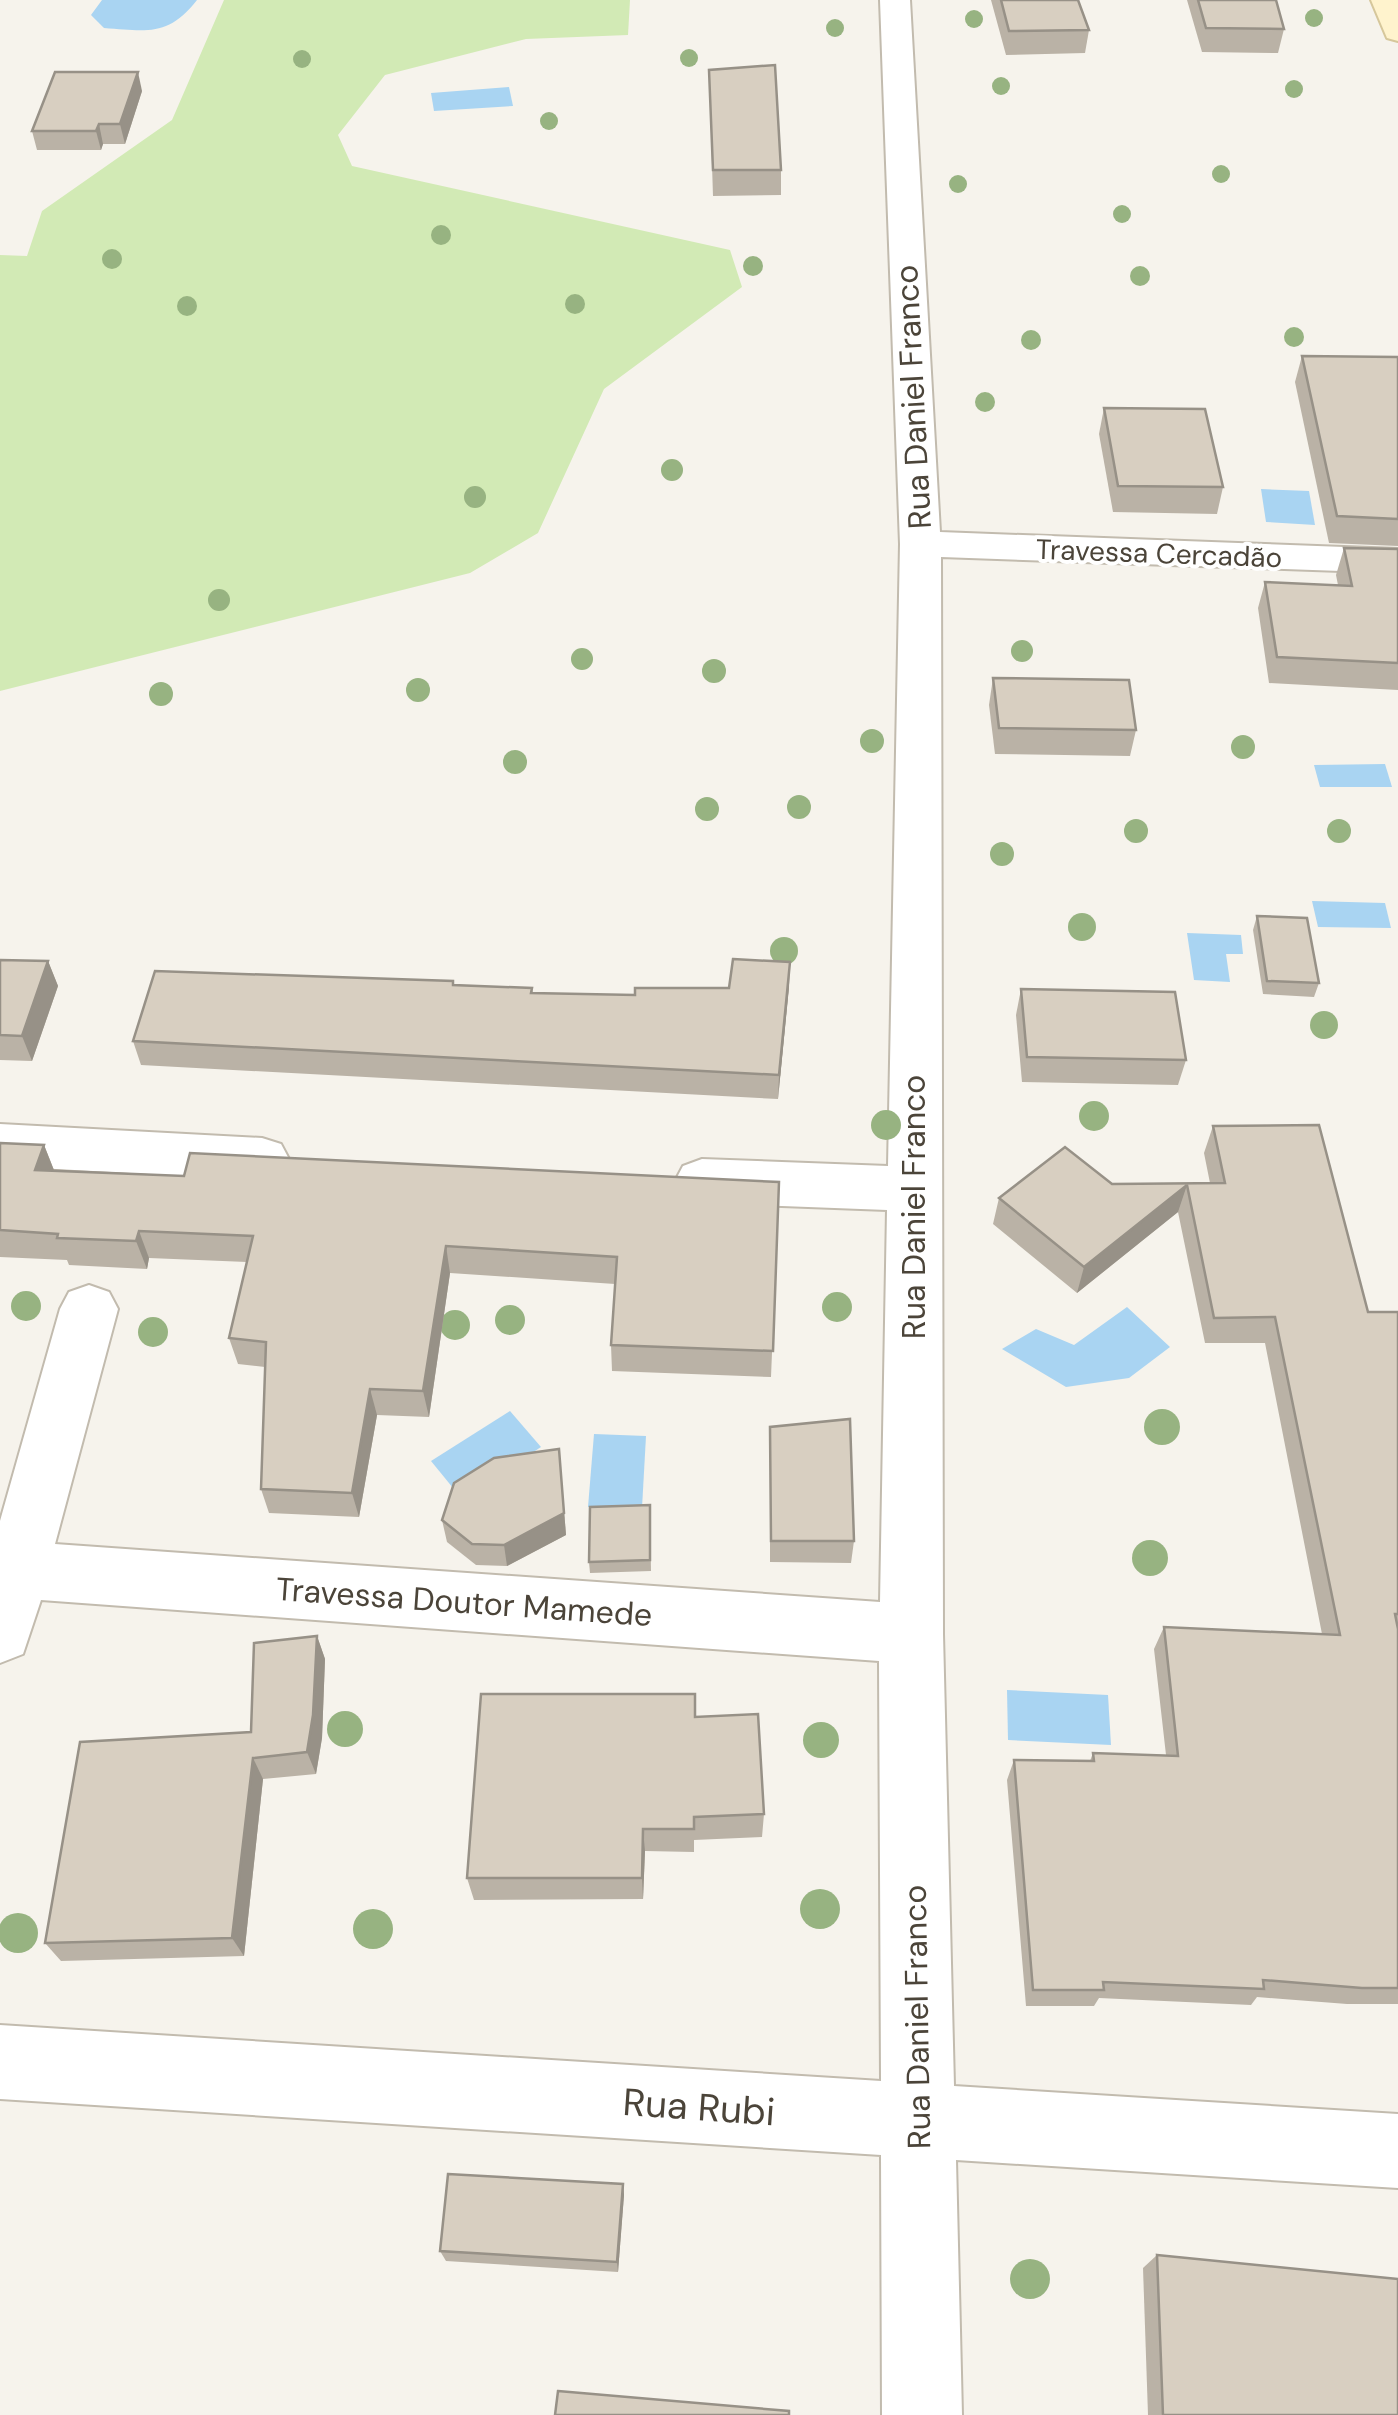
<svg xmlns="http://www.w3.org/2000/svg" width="1398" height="2415" viewBox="0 0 1398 2415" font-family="'DM Sans',sans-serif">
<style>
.green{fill:#d2eab5}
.water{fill:#a9d4f2}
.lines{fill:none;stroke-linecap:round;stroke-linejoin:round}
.street-casing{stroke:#c2bbae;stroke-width:4}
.secondary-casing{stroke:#d6c79b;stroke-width:4}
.street{fill:#fff;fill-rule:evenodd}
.secondary{fill:#fff3cd;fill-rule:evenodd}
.tree{fill:#97b381}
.wall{fill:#bab2a6}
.shaded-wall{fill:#979187}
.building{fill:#d8cfc1;stroke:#979187;stroke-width:2.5}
.labels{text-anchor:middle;stroke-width:8;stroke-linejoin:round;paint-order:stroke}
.far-street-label{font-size:28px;fill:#4b4439;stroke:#fff}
.street-label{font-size:32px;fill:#4b4439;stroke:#fff}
.near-street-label{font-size:38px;fill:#4b4439;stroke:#fff}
</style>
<rect width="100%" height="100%" fill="#f6f3ec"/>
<path class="green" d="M 224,0 L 630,0 L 628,35 L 526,39 L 385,75 L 338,135 L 352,166 L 730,250 L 742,287 L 604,389 L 538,533 L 470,573 L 0,691 L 0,255 L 27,256 L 42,211 L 172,120 Z"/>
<g class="water">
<path d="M 102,0 L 197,0 C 168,37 147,31 104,28 L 91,15 Z"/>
<path d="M 509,87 L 513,106 L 434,111 L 431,93 Z"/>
<path d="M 1261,489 L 1309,491 L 1315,525 L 1266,522 Z"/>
<path d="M 1385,764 L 1392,787 L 1320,787 L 1314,765 Z"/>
<path d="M 1312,901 L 1385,903 L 1391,928 L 1318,927 Z"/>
<path d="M 1187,933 L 1241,935 L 1243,954 L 1226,954 L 1230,982 L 1194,980 Z"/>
<path d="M 1127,1307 L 1170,1347 L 1129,1378 L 1066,1387 L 1002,1349 L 1036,1329 L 1074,1345 Z"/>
<path d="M 510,1411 L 541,1447 L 462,1499 L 431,1461 Z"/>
<path d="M 594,1434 L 646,1436 L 642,1508 L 588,1507 Z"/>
<path d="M 1007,1690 L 1108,1695 L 1111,1745 L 1008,1740 Z"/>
</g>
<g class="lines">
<defs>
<g id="street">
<path d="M 880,0 L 910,0 L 940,532 L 1398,549 L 1398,573 L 941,557 L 943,1634 L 954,2086 L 1398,2114 L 1398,2188 L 956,2160 L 962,2415 L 882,2415 L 881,2155 L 0,2099 L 0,2025 L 881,2081 L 879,1661 L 41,1600 L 23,1654 L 0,1663 L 0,1521 L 60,1309 L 69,1292 L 89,1285 L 109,1292 L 118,1309 L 55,1544 L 880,1602 L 887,1210 L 702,1203 L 683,1196 L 675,1181 L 683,1166 L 702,1159 L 888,1166 L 900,544 Z"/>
<path d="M 0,1124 L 262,1138 L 281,1144 L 289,1159 L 281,1174 L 262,1180 L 0,1166 Z"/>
</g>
<path id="secondary" d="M 1371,0 L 1398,0 L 1398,41 L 1387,38 Z"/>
</defs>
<use href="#street" class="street-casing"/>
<use href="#secondary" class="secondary-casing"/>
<use href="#street" class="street"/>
<use href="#secondary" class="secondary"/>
</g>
<g class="tree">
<circle cx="1314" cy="18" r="9"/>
<circle cx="974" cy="19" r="9"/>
<circle cx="835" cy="28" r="9"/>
<circle cx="689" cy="58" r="9"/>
<circle cx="302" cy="59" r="9"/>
<circle cx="1001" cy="86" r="9"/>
<circle cx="1294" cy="89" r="9"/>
<circle cx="549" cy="121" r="9"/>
<circle cx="1221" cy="174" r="9"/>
<circle cx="958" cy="184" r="9"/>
<circle cx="1122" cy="214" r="9"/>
<circle cx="441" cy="235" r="10"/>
<circle cx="112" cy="259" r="10"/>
<circle cx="753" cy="266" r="10"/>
<circle cx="1140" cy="276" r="10"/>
<circle cx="575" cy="304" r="10"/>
<circle cx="187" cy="306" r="10"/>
<circle cx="1294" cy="337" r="10"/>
<circle cx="1031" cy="340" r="10"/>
<circle cx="985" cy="402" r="10"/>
<circle cx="672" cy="470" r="11"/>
<circle cx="475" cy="497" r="11"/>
<circle cx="219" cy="600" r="11"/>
<circle cx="1022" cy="651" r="11"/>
<circle cx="582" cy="659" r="11"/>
<circle cx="714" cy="671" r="12"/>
<circle cx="418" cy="690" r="12"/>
<circle cx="161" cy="694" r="12"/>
<circle cx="872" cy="741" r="12"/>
<circle cx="1243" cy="747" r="12"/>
<circle cx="515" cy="762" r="12"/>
<circle cx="799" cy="807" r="12"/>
<circle cx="707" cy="809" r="12"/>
<circle cx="1136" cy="831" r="12"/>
<circle cx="1339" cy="831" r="12"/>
<circle cx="1002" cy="854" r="12"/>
<circle cx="1082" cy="927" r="14"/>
<circle cx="784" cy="951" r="14"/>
<circle cx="1324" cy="1025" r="14"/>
<circle cx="1094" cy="1116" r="15"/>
<circle cx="886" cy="1125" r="15"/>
<circle cx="26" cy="1306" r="15"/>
<circle cx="837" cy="1307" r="15"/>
<circle cx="510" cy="1320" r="15"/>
<circle cx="455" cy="1325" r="15"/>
<circle cx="153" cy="1332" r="15"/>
<circle cx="1162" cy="1427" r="18"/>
<circle cx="1150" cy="1558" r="18"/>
<circle cx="345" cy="1729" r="18"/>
<circle cx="821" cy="1740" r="18"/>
<circle cx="820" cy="1909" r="20"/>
<circle cx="373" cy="1929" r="20"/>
<circle cx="18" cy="1933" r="20"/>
<circle cx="1030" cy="2279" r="20"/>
</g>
<g class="wall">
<path d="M 991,0 L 1078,0 L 1089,30 L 1085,53 L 1006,55 Z"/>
<path d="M 1187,0 L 1276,0 L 1284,29 L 1278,53 L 1202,52 Z"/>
<path d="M 709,70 L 781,170 L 781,195 L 713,196 Z"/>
<path d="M 142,91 L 125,144 L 103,144 L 101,150 L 37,150 L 32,131 Z"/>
<path d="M 1302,356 L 1398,357 L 1398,546 L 1329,543 L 1295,382 Z"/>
<path d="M 1104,408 L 1223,487 L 1217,514 L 1113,512 L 1099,434 Z"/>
<path d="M 1344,548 L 1398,549 L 1398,690 L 1269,683 L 1258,608 L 1265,582 L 1338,585 L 1336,575 Z"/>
<path d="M 993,678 L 1136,730 L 1130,756 L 995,754 L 989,705 Z"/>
<path d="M 1257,916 L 1319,983 L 1314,997 L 1263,994 L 1253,930 Z"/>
<path d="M 0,960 L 48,961 L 58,986 L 32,1061 L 0,1060 Z"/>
<path d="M 453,981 L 454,985 L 532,988 L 533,993 L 635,995 L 729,988 L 789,987 L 778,1099 L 141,1065 L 133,1041 Z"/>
<path d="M 1021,989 L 1186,1060 L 1178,1085 L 1022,1082 L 1016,1015 Z"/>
<path d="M 1213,1126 L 1368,1312 L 1398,1312 L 1398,2004 L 1347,2004 L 1257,1997 L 1251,2005 L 1099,1998 L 1094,2006 L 1026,2006 L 1007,1780 L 1014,1760 L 1090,1761 L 1093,1753 L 1166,1755 L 1154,1649 L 1164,1627 L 1322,1634 L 1265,1343 L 1205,1343 L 1178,1212 L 1077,1293 L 993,1224 L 999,1198 L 1112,1184 L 1210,1183 L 1204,1153 Z"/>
<path d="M 0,1143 L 44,1145 L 54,1170 L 184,1176 L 779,1182 L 771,1377 L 612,1371 L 611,1345 L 615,1284 L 450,1273 L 429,1417 L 377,1415 L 359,1517 L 269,1513 L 261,1489 L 265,1367 L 238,1364 L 229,1338 L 247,1262 L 149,1258 L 147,1269 L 69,1265 L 67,1260 L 0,1257 Z"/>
<path d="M 770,1427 L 854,1541 L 851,1563 L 770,1562 Z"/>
<path d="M 559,1449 L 566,1535 L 507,1566 L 476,1565 L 447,1542 L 442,1520 Z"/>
<path d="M 650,1505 L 651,1571 L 590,1573 L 589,1562 Z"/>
<path d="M 317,1636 L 325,1659 L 322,1738 L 316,1774 L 263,1779 L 244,1956 L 61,1961 L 45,1943 L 251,1732 Z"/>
<path d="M 695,1717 L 764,1814 L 762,1837 L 694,1840 L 694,1852 L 645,1851 L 643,1899 L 474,1900 L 467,1878 Z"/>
<path d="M 623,2184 L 624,2195 L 618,2272 L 446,2261 L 440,2251 Z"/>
<path d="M 1157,2255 L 1398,2415 L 1148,2415 L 1143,2268 Z"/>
</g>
<g class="shaded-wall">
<path d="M 138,72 L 142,91 L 125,144 L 120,124 Z"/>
<path d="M 99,124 L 103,144 L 101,150 L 96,131 Z"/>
<path d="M 48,961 L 58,986 L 32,1061 L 22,1036 Z"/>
<path d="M 790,962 L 789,987 L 778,1099 L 779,1075 Z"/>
<path d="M 44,1145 L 55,1173 L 35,1170 Z"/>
<path d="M 1187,1185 L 1178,1212 L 1077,1293 L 1084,1267 Z"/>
<path d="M 139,1231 L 149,1258 L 147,1269 L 136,1241 Z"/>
<path d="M 446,1246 L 450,1273 L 429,1417 L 423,1391 Z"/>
<path d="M 370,1389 L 377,1415 L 359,1517 L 352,1493 Z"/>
<path d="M 559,1449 L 566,1535 L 507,1566 L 504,1545 Z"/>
<path d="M 317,1636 L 325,1659 L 322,1738 L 316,1774 L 307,1752 Z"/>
<path d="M 253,1758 L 263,1779 L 244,1956 L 232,1938 Z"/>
<path d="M 643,1829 L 645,1851 L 643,1899 L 642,1878 Z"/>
<path d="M 623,2184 L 624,2195 L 618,2272 L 617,2262 Z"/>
</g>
<g class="building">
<path d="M 1001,0 L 1078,0 L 1089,30 L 1009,31 Z"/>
<path d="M 1198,0 L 1276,0 L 1284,29 L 1206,28 Z"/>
<path d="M 775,65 L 781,170 L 713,170 L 709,70 Z"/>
<path d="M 55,72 L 138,72 L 120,124 L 99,124 L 96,131 L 32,131 Z"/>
<path d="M 1302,356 L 1398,357 L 1398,519 L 1337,516 Z"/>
<path d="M 1104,408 L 1205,409 L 1223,487 L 1118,486 Z"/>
<path d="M 1344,548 L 1398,549 L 1398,663 L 1277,657 L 1265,582 L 1352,586 Z"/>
<path d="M 993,678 L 1129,680 L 1136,730 L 999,728 Z"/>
<path d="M 1257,916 L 1307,918 L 1319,983 L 1267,981 Z"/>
<path d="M 733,959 L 790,962 L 779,1075 L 133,1041 L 155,971 L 453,981 L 453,985 L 532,988 L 531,993 L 635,995 L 635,988 L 729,988 Z"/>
<path d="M 0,960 L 48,961 L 22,1036 L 0,1035 Z"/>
<path d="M 1021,989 L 1175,992 L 1186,1060 L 1027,1057 Z"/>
<path d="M 1319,1125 L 1368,1312 L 1398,1312 L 1398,1614 L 1395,1614 L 1398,1629 L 1398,1988 L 1362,1988 L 1263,1980 L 1264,1989 L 1103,1982 L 1104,1990 L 1033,1990 L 1014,1760 L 1094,1761 L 1093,1753 L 1178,1756 L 1164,1627 L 1340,1635 L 1275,1317 L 1214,1318 L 1187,1185 L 1084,1267 L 999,1198 L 1065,1147 L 1112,1184 L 1225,1183 L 1213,1126 Z"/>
<path d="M 0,1143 L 44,1145 L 35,1170 L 184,1176 L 190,1153 L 779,1182 L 773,1351 L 611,1345 L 617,1257 L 446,1246 L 423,1391 L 370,1389 L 352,1493 L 261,1489 L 266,1342 L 229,1338 L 253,1236 L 139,1231 L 136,1241 L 57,1238 L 58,1234 L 0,1230 Z"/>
<path d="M 850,1419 L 854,1541 L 771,1541 L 770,1427 Z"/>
<path d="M 559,1449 L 564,1513 L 504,1545 L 472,1544 L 442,1520 L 454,1483 L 494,1458 Z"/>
<path d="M 650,1505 L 650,1560 L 589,1562 L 590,1507 Z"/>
<path d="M 317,1636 L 313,1715 L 307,1752 L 253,1758 L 232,1938 L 45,1943 L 80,1742 L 251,1732 L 254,1643 Z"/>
<path d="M 481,1694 L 695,1694 L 695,1717 L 758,1714 L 764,1814 L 694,1817 L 694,1829 L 643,1829 L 642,1878 L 467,1878 Z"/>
<path d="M 448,2174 L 623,2184 L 617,2262 L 440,2251 Z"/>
<path d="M 1157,2255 L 1398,2279 L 1398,2415 L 1163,2415 Z"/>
<path d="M 558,2391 L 789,2411 L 789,2415 L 555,2415 Z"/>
</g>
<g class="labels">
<g class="far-street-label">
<text transform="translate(1159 553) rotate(2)" y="10">Travessa Cercadão</text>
</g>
<g class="street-label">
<text transform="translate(913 397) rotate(-93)" y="11">Rua Daniel Franco</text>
<text transform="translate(914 1207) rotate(-90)" y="11">Rua Daniel Franco</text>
<text transform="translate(464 1602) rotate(4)" y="11">Travessa Doutor Mamede</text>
<text transform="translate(917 2017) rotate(-91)" y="11">Rua Daniel Franco</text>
</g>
<g class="near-street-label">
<text transform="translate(699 2107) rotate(4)" y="13">Rua Rubi</text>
</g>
</g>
</svg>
